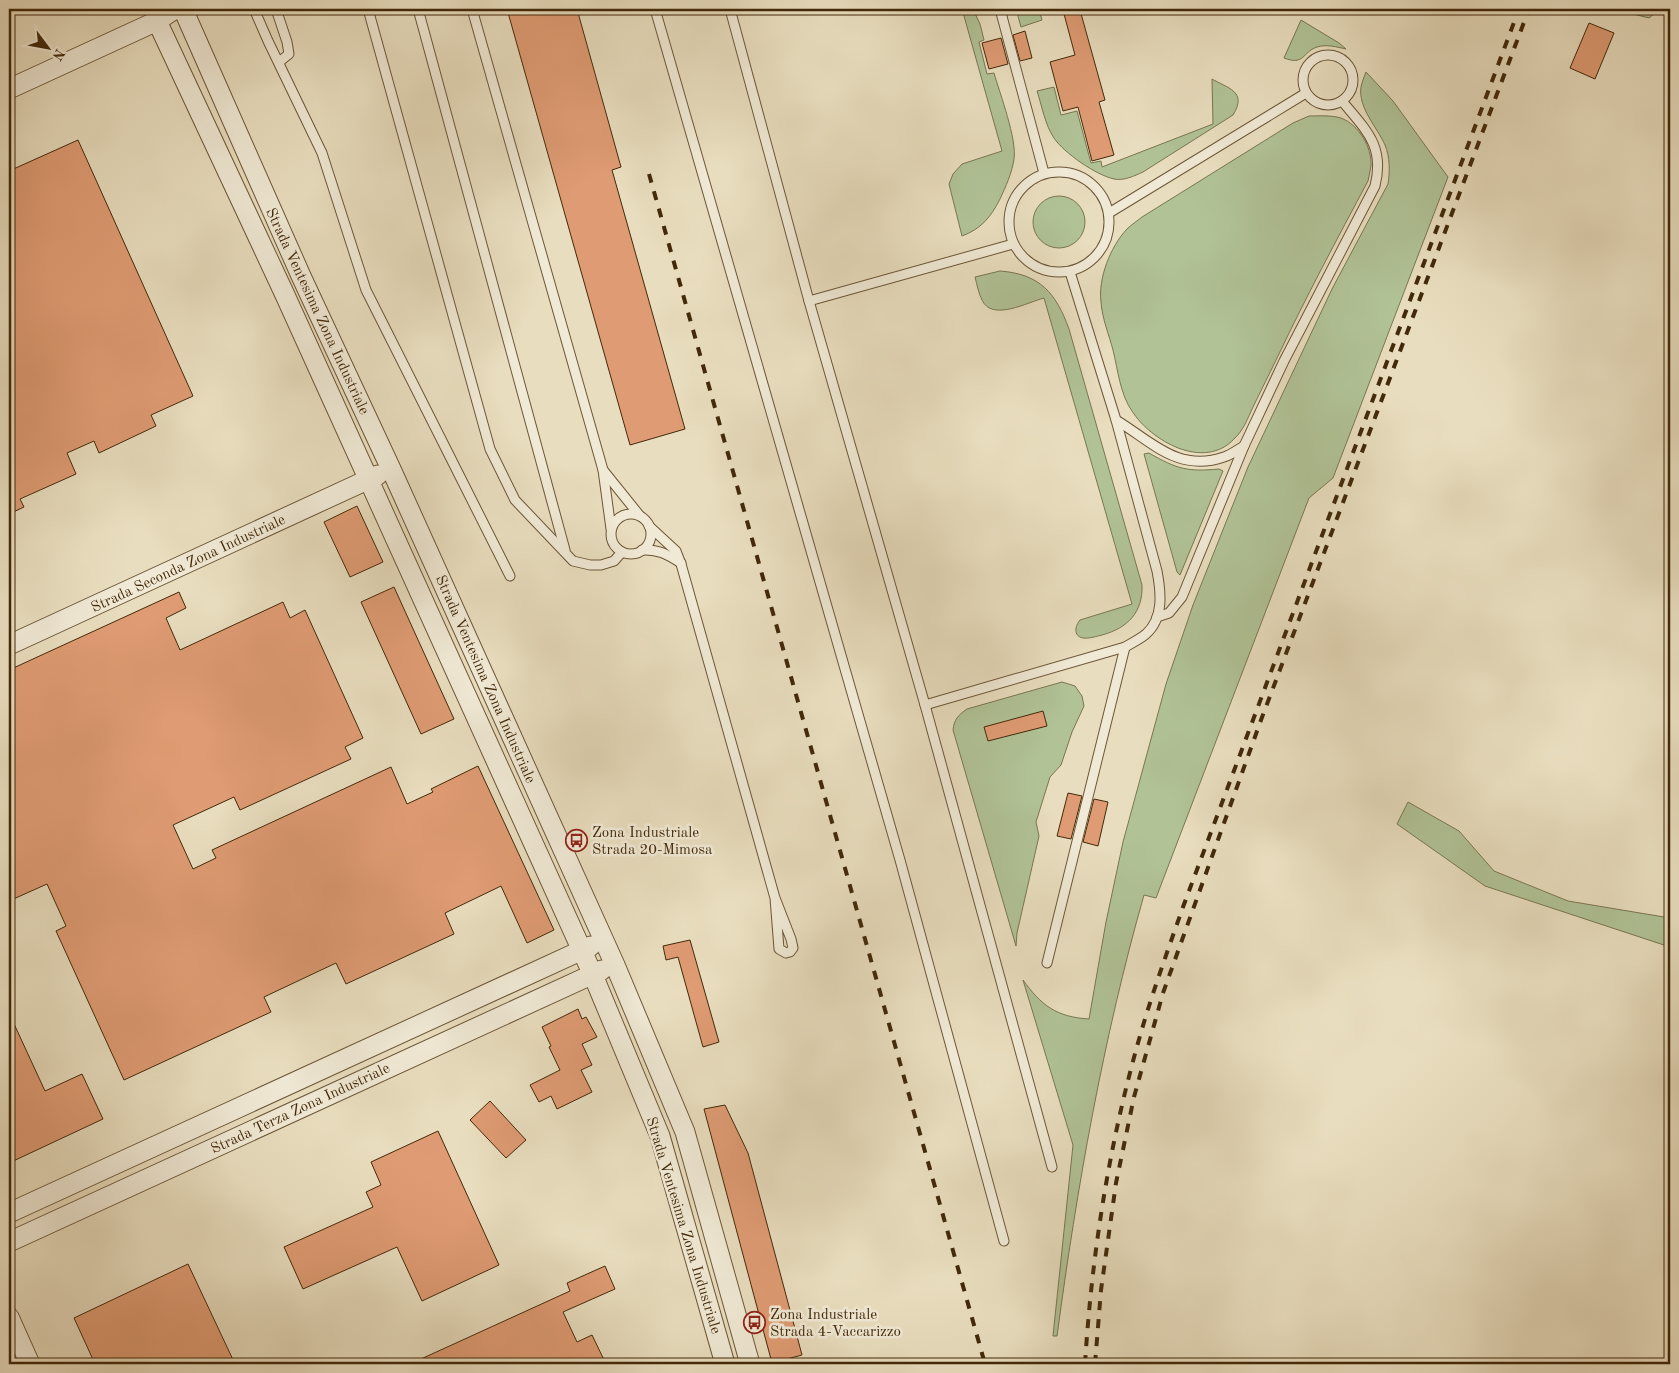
<svg xmlns="http://www.w3.org/2000/svg" width="1679" height="1373" viewBox="0 0 1679 1373" font-family="'Old Standard TT',serif">
<style>
.green{fill:#b0c296;stroke:#797650}
.building{fill:#df9b73;stroke:#422909}
.lines{fill:none;stroke-linecap:round;stroke-linejoin:round}
.service-casing{stroke:#6c5636;stroke-width:11}
.minor-casing{stroke:#6c5636;stroke-width:21}
.service{stroke:#f0e9d5;stroke-width:9}
.minor{stroke:#f0e9d5;stroke-width:19}
.rail{stroke:#422909;stroke-width:4;stroke-dasharray:9 9;stroke-linecap:butt}
.labels{text-anchor:middle;stroke-width:5;stroke-linejoin:round;paint-order:stroke}
.street-label{font-size:15px;fill:#422909;stroke:#f0e9d5}
.poi-label{font-size:15px;fill:#422909;stroke:#f0e9d5;text-anchor:start}
</style>
<rect width="100%" height="100%" fill="#e8ddbe"/>
<filter id="stains"><feTurbulence type="fractalNoise" baseFrequency=".004" numOctaves="4"/><feColorMatrix values="0 0 0 0 .2 0 0 0 0 .09 0 0 0 0 .02 0 0 0 .5 -.17"/></filter>
<radialGradient id="worn" r=".72"><stop offset=".6" stop-color="#630" stop-opacity="0"/><stop offset="1" stop-color="#630" stop-opacity=".3"/></radialGradient>
<g class="green">
<path d="M 962,9 L 973,9 L 980,24 L 984,40 L 979,42 L 987,74 L 994,73 C 1000,94 1017,139 1014,159 C 1012,173 1006,186 1000,199 C 991,217 981,229 962,236 L 949,184 L 953,174 L 962,164 L 1002,151 Z"/>
<path d="M 1016,9 L 1039,9 L 1042,20 L 1021,27 Z"/>
<path d="M 1613,9 L 1660,9 L 1649,18 Z"/>
<path d="M 1301,20 L 1339,43 L 1346,49 C 1337,47 1326,44 1317,47 C 1302,52 1305,66 1284,58 Z"/>
<path d="M 1366,72 L 1393,101 L 1448,177 L 1333,478 L 1309,498 L 1156,898 L 1144,895 C 1103,1039 1077,1187 1057,1336 L 1053,1336 L 1073,1145 L 1023,980 C 1041,1005 1056,1017 1089,1019 L 1106,922 L 1123,842 L 1166,684 L 1193,605 L 1248,467 L 1332,289 L 1388,184 C 1390,172 1390,157 1385,145 C 1377,127 1358,108 1361,87 C 1362,82 1364,77 1366,72 Z"/>
<path d="M 1212,79 C 1227,88 1248,91 1233,115 L 1143,172 C 1134,176 1124,181 1114,179 C 1096,175 1064,153 1054,138 C 1045,125 1042,106 1037,91 L 1054,87 L 1061,115 L 1077,111 L 1091,163 L 1101,161 L 1102,167 L 1213,124 Z"/>
<path d="M 1309,116 C 1319,116 1331,115 1341,118 C 1359,125 1372,147 1371,166 C 1370,171 1369,176 1368,181 C 1337,239 1306,297 1278,356 C 1270,373 1261,390 1253,407 C 1248,418 1243,431 1234,439 C 1204,471 1151,441 1132,411 C 1120,394 1118,370 1113,350 C 1109,335 1102,318 1101,302 C 1098,279 1110,247 1127,229 C 1131,225 1137,221 1142,217 L 1293,123 Z"/>
<circle cx="1059" cy="222" r="26"/>
<path d="M 1000,271 C 1040,274 1056,293 1069,329 L 1142,585 C 1143,612 1128,628 1102,635 C 1097,636 1089,639 1083,638 C 1073,636 1075,626 1080,620 L 1132,604 L 1044,298 C 1028,302 992,322 982,300 C 978,292 977,284 975,277 Z"/>
<path d="M 1149,453 C 1177,469 1187,472 1219,469 L 1223,471 L 1180,575 L 1177,572 L 1144,454 Z"/>
<path d="M 1062,682 L 1075,686 L 1082,696 L 1084,706 L 1072,732 L 1061,765 L 1050,777 L 1036,822 L 1039,836 L 1017,933 L 1016,946 L 953,730 C 954,720 958,715 967,709 Z"/>
<path d="M 1408,802 L 1459,831 L 1494,871 L 1568,901 L 1670,918 L 1670,947 L 1485,886 L 1397,824 Z"/>
</g>
<g class="building">
<path d="M 507,9 L 577,9 L 621,167 L 612,170 L 685,429 L 630,445 Z"/>
<path d="M 1080,10 L 1105,100 L 1099,102 L 1114,155 L 1092,161 L 1078,107 L 1063,111 L 1050,62 L 1075,55 L 1064,14 Z"/>
<path d="M 1589,23 L 1614,33 L 1595,79 L 1570,68 Z"/>
<path d="M 1025,31 L 1032,58 L 1020,61 L 1013,35 Z"/>
<path d="M 1001,38 L 1008,64 L 989,69 L 982,43 Z"/>
<path d="M 78,140 L 193,396 L 151,415 L 156,426 L 99,453 L 94,441 L 67,453 L 76,474 L 20,499 L 24,507 L 9,514 L 9,171 Z"/>
<path d="M 357,506 L 383,562 L 350,577 L 324,522 Z"/>
<path d="M 394,587 L 454,719 L 421,734 L 361,602 Z"/>
<path d="M 179,592 L 186,608 L 166,618 L 180,650 L 283,602 L 290,618 L 305,610 L 363,738 L 345,747 L 351,759 L 240,810 L 234,797 L 173,825 L 193,869 L 216,858 L 212,850 L 391,767 L 407,804 L 433,792 L 431,789 L 478,766 L 554,930 L 527,943 L 501,886 L 445,913 L 454,934 L 346,984 L 336,963 L 264,997 L 271,1012 L 124,1080 L 56,931 L 66,926 L 47,884 L 9,901 L 9,670 Z"/>
<path d="M 1043,711 L 1047,726 L 988,741 L 984,727 Z"/>
<path d="M 1068,793 L 1082,796 L 1071,839 L 1057,836 Z"/>
<path d="M 1094,799 L 1108,802 L 1098,846 L 1083,842 Z"/>
<path d="M 690,940 L 719,1042 L 703,1047 L 678,957 L 666,960 L 663,946 Z"/>
<path d="M 578,1009 L 582,1019 L 586,1017 L 597,1037 L 582,1044 L 592,1065 L 581,1070 L 592,1092 L 557,1109 L 551,1096 L 539,1102 L 530,1085 L 560,1070 L 549,1047 L 551,1046 L 542,1027 Z"/>
<path d="M 9,1013 L 45,1091 L 82,1074 L 103,1119 L 9,1163 Z"/>
<path d="M 490,1101 L 526,1140 L 506,1158 L 470,1120 Z"/>
<path d="M 725,1105 L 748,1153 L 802,1355 L 772,1363 L 704,1109 Z"/>
<path d="M 438,1131 L 499,1265 L 422,1301 L 397,1247 L 303,1289 L 284,1247 L 373,1207 L 366,1192 L 381,1185 L 371,1162 Z"/>
<path d="M 188,1264 L 235,1364 L 95,1364 L 74,1318 Z"/>
<path d="M 605,1266 L 615,1289 L 563,1312 L 577,1342 L 592,1335 L 606,1364 L 410,1364 L 570,1291 L 567,1283 Z"/>
</g>
<g class="lines">
<defs>
<g id="service">
<path d="M 254,9 L 268,41 L 322,153 L 366,290 L 510,576"/>
<path d="M 276,9 L 287,42 L 289,54 L 279,62"/>
<path d="M 368,9 L 490,449 L 515,500 L 573,561 L 590,565 L 601,565 L 614,561 L 622,552"/>
<path d="M 418,9 L 565,550"/>
<path d="M 472,9 L 603,470 L 611,529"/>
<path d="M 655,9 L 900,860 L 1004,1241"/>
<path d="M 730,9 L 809,301 L 925,705 L 1052,1167"/>
<path d="M 1000,9 L 1044,173"/>
<circle cx="1328" cy="80" r="25"/>
<circle cx="1059" cy="222" r="50"/>
<path d="M 1109,213 L 1306,93"/>
<path d="M 809,301 L 1013,244"/>
<path d="M 1116,420 C 1151,441 1178,473 1224,457 C 1231,455 1237,450 1244,446"/>
<path d="M 603,470 L 640,516"/>
<circle cx="631" cy="534" r="20"/>
<path d="M 649,526 L 676,551 L 681,564 L 775,898 L 791,939 L 793,948 L 790,952 L 786,953 L 779,949 L 775,898"/>
<path d="M 642,550 C 658,549 667,554 681,563"/>
<path d="M 1157,617 L 1169,613 L 1182,597 L 1244,446 L 1284,361 L 1375,186 C 1385,146 1366,130 1342,101"/>
<path d="M 925,705 L 1125,647 C 1132,643 1140,639 1146,634 C 1164,618 1161,592 1157,571 L 1116,420 L 1070,272"/>
<path d="M 1047,963 L 1125,647"/>
</g>
<g id="minor">
<path d="M 183,9 L 301,276 L 391,469 L 615,965 L 685,1132 L 750,1364"/>
<path d="M 157,21 L 285,295 L 593,975 L 660,1136 L 725,1364"/>
<path d="M 9,89 L 157,21 L 175,9"/>
<path d="M 9,645 L 378,475"/>
<path d="M 9,1213 L 591,946"/>
<path d="M 9,1242 L 602,970"/>
<path d="M 9,1317 L 30,1364"/>
</g>
</defs>
<use href="#service" class="service-casing"/>
<use href="#minor" class="minor-casing"/>
<use href="#service" class="service"/>
<use href="#minor" class="minor"/>
<g class="rail">
<path d="M 649,174 L 985,1364"/>
<path d="M 1085,1364 C 1092,1251 1110,1138 1142,1029 C 1154,988 1169,947 1183,907 L 1519,9"/>
<path d="M 1095,1364 L 1101,1290 L 1116,1183 L 1134,1097 L 1163,993 L 1261,720 L 1529,9"/>
</g>
</g>
<defs>
<symbol id="bus-ring" viewBox="-11 -11 22 22"><circle r="9.5" fill="#f0e9d5" stroke="#8f2418" stroke-width="1.5"/><path d="M-5-6H5V4H4V6H2V4H-2V6H-4V4H-5ZM-3.5-4V0h7V-4ZM-3.5 1.2v1.5H-2V1.2ZM2 1.2v1.5H3.5V1.2Z" fill="#8f2418"/></symbol>
</defs>
<g fill-rule="evenodd">
<use href="#bus-ring" x="564" y="828" width="25" height="25"/>
<use href="#bus-ring" x="742" y="1310" width="25" height="25"/>
</g>
<g class="labels">
<g class="street-label">
<text transform="translate(318 311) rotate(65)" y="5">Strada Ventesima Zona Industriale</text>
<text transform="translate(188 563) rotate(-25)" y="5">Strada Seconda Zona Industriale</text>
<text transform="translate(486 679) rotate(66)" y="5">Strada Ventesima Zona Industriale</text>
<text transform="translate(300 1108) rotate(-25)" y="5">Strada Terza Zona Industriale</text>
<text transform="translate(684 1225) rotate(73)" y="5">Strada Ventesima Zona Industriale</text>
</g>
<g class="poi-label">
<text x="592" y="837">Zona Industriale<tspan x="592" dy="17">Strada 20-Mimosa</tspan></text>
<text x="770" y="1319">Zona Industriale<tspan x="770" dy="17">Strada 4-Vaccarizzo</tspan></text>
</g>
</g>
<rect width="1679" height="1373" fill="none" stroke="#e8ddbe" stroke-width="30"/>
<rect x="10" y="10" width="1659" height="1353" fill="none" stroke="#422909" stroke-width="2.5"/>
<rect x="15" y="15" width="1649" height="1343" fill="none" stroke="#422909"/>
<g transform="translate(48 48) rotate(122)" stroke="#f0e9d5" stroke-width="4" paint-order="stroke">
<path d="M0-4L9 19L0 12L-9 19Z" fill="#422909"/>
<text y="-8" font-size="14" font-weight="bold" text-anchor="middle" fill="#422909">N</text>
</g>
<rect width="100%" height="100%" filter="url(#stains)"/>
<rect width="100%" height="100%" fill="url(#worn)"/>
</svg>
